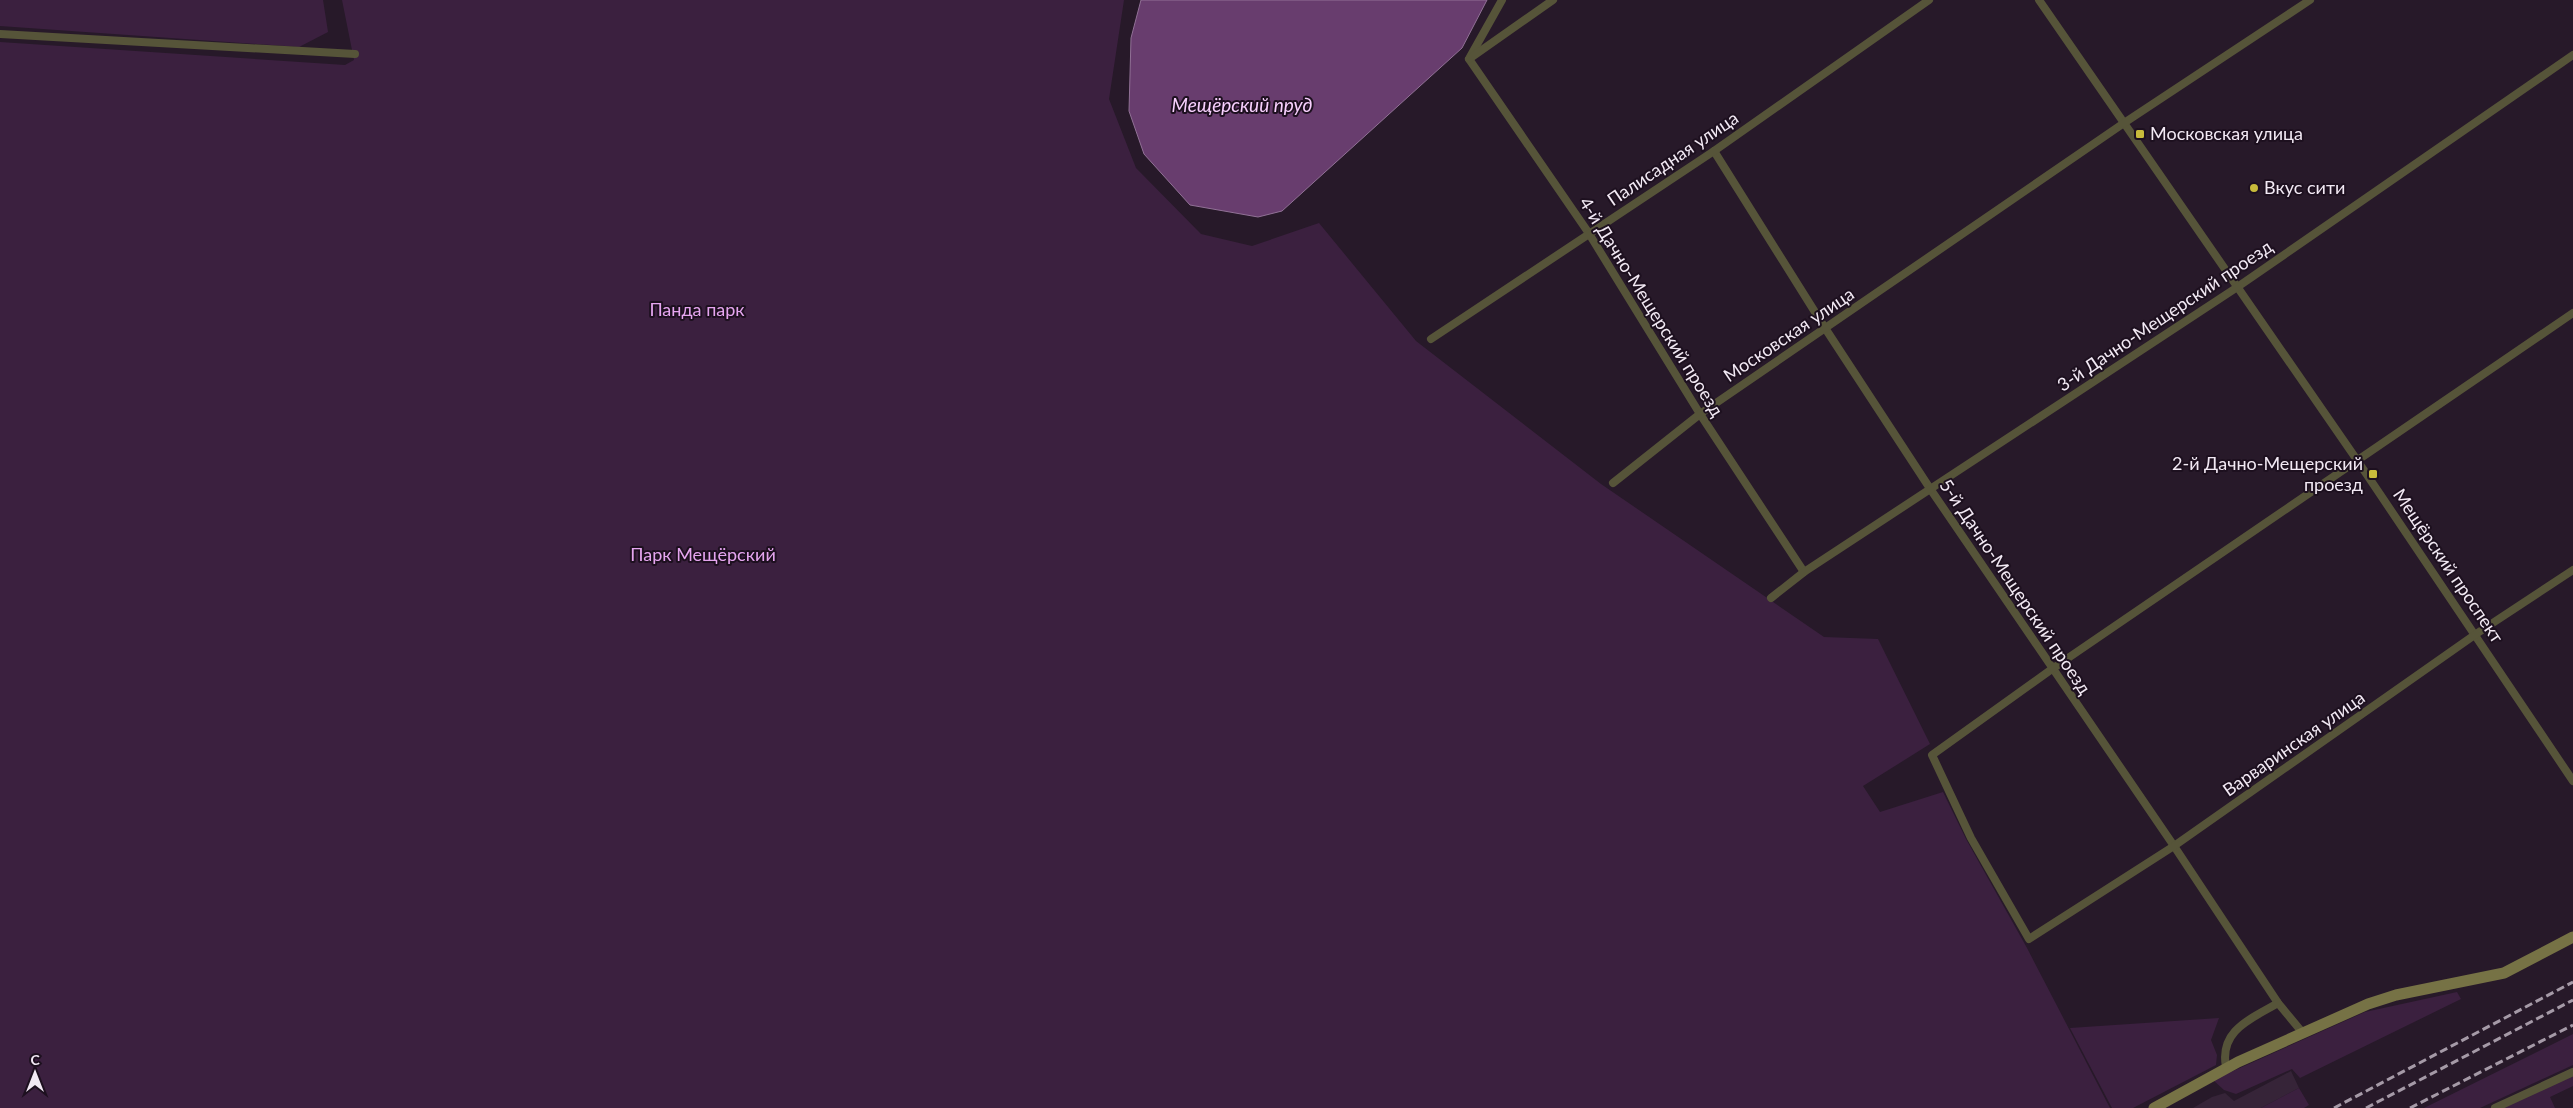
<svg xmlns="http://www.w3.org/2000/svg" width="2573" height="1108" viewBox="0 0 2573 1108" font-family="Lato,sans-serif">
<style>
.built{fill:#362438}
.green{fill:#3b203f}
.water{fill:#683d6e;stroke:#917196}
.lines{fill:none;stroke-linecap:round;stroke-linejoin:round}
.street{stroke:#565439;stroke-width:8}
.secondary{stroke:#767245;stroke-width:11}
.rail{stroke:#a59aa7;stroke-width:3;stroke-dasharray:8 4;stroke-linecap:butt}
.poi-dot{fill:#c8bb3b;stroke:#1d101f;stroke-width:2}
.labels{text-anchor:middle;stroke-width:4;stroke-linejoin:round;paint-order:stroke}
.poi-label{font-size:18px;fill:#f2e9f4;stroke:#1d101f;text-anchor:start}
.street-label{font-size:18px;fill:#f2e9f4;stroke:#1d101f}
.park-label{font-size:18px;fill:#e5a5ef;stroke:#1d101f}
.water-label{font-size:19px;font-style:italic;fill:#f8d0fe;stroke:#1d101f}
</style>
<rect width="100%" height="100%" fill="#271929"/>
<path class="built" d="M 2291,1071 L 2299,1088 L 2261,1108 L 2193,1108 L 2212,1097 L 2225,1093 L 2234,1101 Z"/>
<g class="green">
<path d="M 0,0 L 323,0 L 328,32 L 299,47 L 0,26 Z"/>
<path d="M 342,0 L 1124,0 L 1109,99 L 1136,168 L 1201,234 L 1252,246 L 1319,223 L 1416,341 L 1601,484 L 1824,637 L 1878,639 L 1930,744 L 1863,786 L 1880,812 L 1943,792 L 1966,839 L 2027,948 L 2110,1108 L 0,1108 L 0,42 L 345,65 L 354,60 Z"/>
<path d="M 2457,992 L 2461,999 L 2300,1078 L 2292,1069 L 2236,1094 L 2224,1090 L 2213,1080 L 2365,1012 Z"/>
<path d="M 2219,1018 L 2211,1040 L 2217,1055 L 2216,1065 L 2133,1108 L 2112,1108 L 2070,1028 Z"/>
<path d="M 2573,1034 L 2573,1065 L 2480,1108 L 2424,1108 Z"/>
<path d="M 2573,1072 L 2573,1086 L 2550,1097 L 2555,1108 L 2495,1108 Z"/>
<path d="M 2299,1088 L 2309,1105 L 2304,1108 L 2261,1108 Z"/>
</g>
<path class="water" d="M 1141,0 L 1487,0 L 1462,48 L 1282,211 L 1258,217 L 1190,205 L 1144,154 L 1129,111 L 1131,38 Z"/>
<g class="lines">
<g class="street">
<path d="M 2039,0 L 2357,460 L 2573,781"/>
<path d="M 0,34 L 355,54"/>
<path d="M 1470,57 L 1502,0"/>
<path d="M 1469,59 L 1588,232 L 1700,414 L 1804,572"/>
<path d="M 1469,59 L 1553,0"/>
<path d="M 1714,151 L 1825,328 L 1931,490 L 2174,846 L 2278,1003 L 2302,1032"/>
<path d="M 2573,313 L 2052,669 L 1932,755 L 1971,838 L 2029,939 L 2174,846 L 2476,634 L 2573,570"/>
<path d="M 1431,339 L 1714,151 L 1929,0"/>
<path d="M 1613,483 L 1700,414 L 2124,123 L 2310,0"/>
<path d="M 1771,598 L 1804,572 L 2236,288 L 2573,55"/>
<path d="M 2226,1067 C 2219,1030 2251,1019 2278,1003"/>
<path d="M 2495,1108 L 2573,1072"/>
</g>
<path class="secondary" d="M 2154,1108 L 2238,1062 L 2368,1004 L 2396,995 L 2504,973 L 2573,937"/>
<g class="rail">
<path d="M 2334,1108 L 2573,982"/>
<path d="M 2366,1108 L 2573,1000"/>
<path d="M 2410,1108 L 2573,1025"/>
</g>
</g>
<g class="poi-dot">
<rect x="2135" y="129" width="10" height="10" rx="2.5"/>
<circle cx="2254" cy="188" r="5"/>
<rect x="2368" y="469" width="10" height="10" rx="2.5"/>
</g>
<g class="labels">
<g class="poi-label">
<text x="2150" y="140">Московская улица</text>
<text x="2264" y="194">Вкус сити</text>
<text x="2363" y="470" text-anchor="end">2-й Дачно-Мещерский<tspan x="2363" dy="21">проезд</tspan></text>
</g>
<g class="street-label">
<text transform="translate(1673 159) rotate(-34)" y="6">Палисадная улица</text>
<text transform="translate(1651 307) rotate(58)" y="6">4-й Дачно-Мещерский проезд</text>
<text transform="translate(2165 316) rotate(-34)" y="6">3-й Дачно-Мещерский проезд</text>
<text transform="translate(1789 335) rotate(-34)" y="6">Московская улица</text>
<text transform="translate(2448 566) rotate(56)" y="6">Мещёрский проспект</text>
<text transform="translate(2015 587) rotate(56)" y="6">5-й Дачно-Мещерский проезд</text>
<text transform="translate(2294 744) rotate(-35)" y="6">Варваринская улица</text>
</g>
<g class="park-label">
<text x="697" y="316">Панда парк</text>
<text x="703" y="561">Парк Мещёрский</text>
</g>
<g class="water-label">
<text x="1242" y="112">Мещёрский пруд</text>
</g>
</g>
<g transform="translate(35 1073)" stroke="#1d101f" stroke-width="4" paint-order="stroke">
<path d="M0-4L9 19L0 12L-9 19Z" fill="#f2e9f4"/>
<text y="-8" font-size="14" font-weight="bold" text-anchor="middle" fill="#f2e9f4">С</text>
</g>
</svg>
